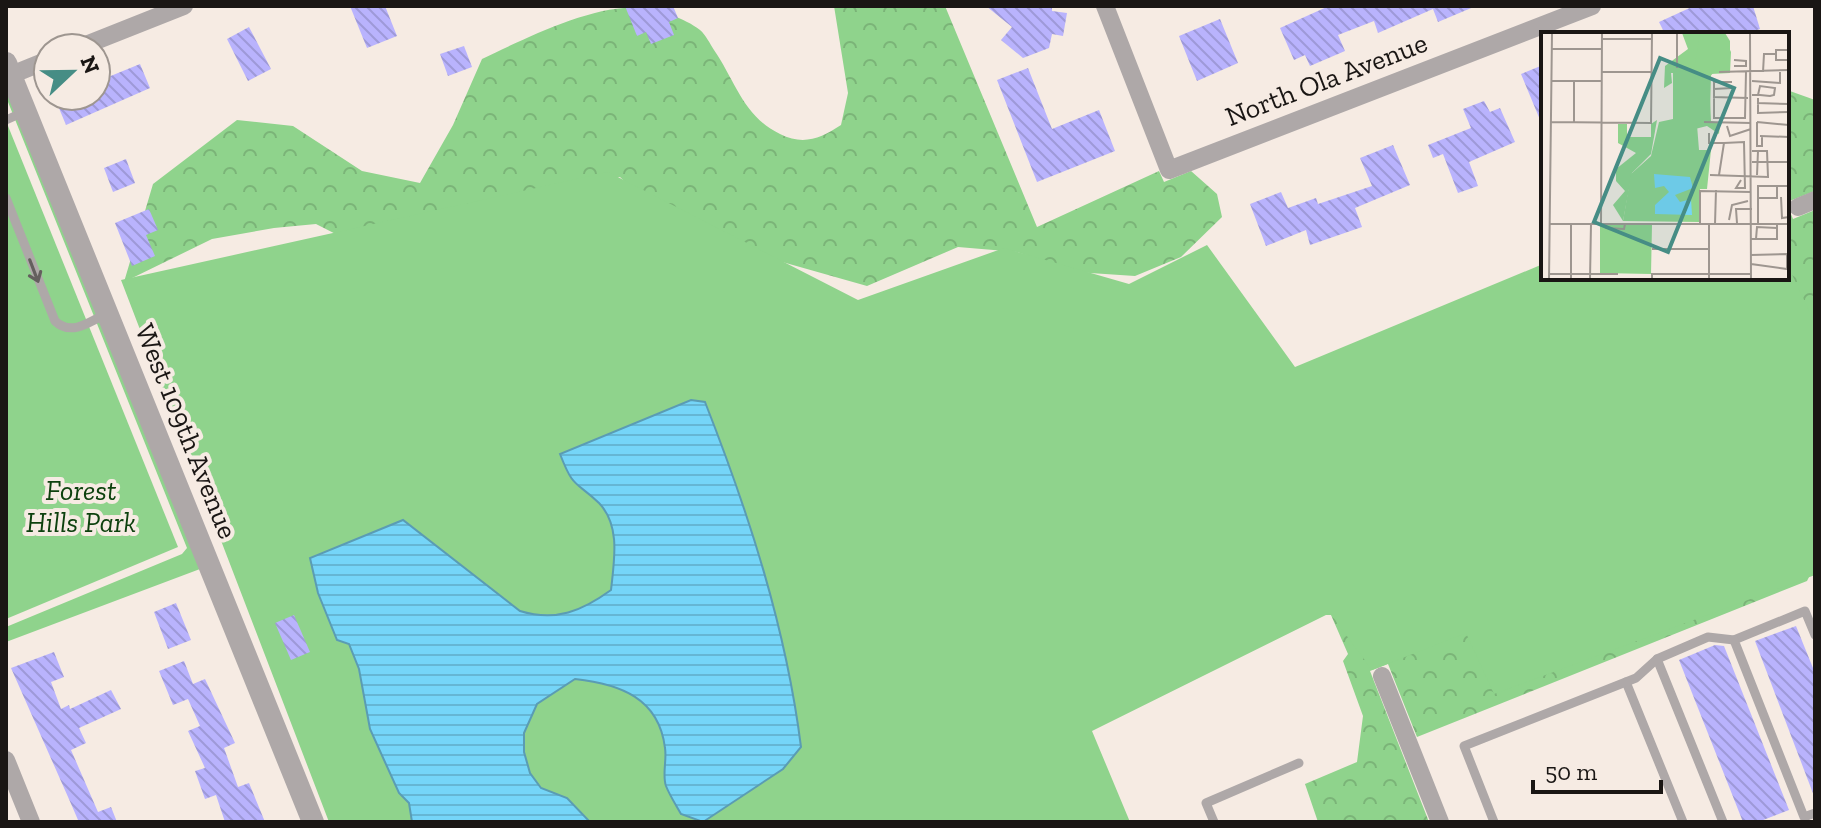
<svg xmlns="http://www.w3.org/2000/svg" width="1821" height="828" viewBox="0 0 1821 828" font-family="'Zilla Slab',serif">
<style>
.forest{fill:url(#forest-crowns)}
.park{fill:#8fd38c}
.water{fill:url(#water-rules);stroke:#5a9cb4;stroke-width:2}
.building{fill:url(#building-back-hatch)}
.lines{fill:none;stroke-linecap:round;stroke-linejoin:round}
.service{stroke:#aea8a8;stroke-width:9}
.minor{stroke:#aea8a8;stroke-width:18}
.tertiary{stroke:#aea8a8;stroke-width:22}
.oneway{stroke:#645f5e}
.labels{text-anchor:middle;stroke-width:8;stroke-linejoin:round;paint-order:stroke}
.street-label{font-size:28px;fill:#1a1614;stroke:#f6ebe3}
.park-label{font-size:28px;font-style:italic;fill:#0d410e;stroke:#f6ebe3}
.inset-road{fill:none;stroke:#9e9690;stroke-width:2}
.view{fill:#468d85;fill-opacity:0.15;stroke:#468d85;stroke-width:4}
.inset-edge{fill:none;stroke:#1a1614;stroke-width:4}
</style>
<defs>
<pattern id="forest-crowns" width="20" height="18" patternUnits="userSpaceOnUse" patternTransform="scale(2)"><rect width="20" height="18" fill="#8fd38c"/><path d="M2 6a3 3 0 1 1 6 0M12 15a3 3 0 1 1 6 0" fill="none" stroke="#7bb478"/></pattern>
<pattern id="water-rules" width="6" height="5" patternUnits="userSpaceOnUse" patternTransform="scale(2)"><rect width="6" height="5" fill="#75d5f8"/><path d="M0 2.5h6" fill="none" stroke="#65b6d4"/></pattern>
<pattern id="building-back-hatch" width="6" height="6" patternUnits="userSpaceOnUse" patternTransform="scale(2)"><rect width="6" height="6" fill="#b9b3fd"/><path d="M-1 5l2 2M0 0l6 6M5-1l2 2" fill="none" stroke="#9e99d8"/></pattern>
</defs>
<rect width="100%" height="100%" fill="#f6ebe3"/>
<g class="forest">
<path d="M 834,6 L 945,6 L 1037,227 L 1159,171 L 1164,182 L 1191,171 L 1217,194 L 1222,217 L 1181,257 L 1135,276 L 1075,272 L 1017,252 L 958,247 L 867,286 L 740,250 L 662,218 L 620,177 L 572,183 L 373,253 L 316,224 L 274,228 L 212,239 L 124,282 L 153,184 L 237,120 L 293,126 L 362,171 L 420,183 L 453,125 L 482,59 C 522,40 593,4 638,8 C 657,9 685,18 700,30 C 706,35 710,44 714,50 C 736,82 743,116 780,134 C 804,146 821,138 841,125 L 848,93 Z"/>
<path d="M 1787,90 L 1815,100 L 1815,191 L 1787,202 Z"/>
<path d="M 1787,205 L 1793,219 L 1815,210 L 1815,565 L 1807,581 L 1417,737 L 1388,664 L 1370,671 L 1429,822 L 1318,822 L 1305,784 L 1357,762 L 1363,716 L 1343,661 L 1348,654 L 1331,615 L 1287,615 L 1787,278 Z"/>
</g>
<g class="park">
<path d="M 6,89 L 200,569 L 6,642 L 6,627 L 182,554 L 187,548 L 6,97 Z"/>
<path d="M 6,121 L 178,547 L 6,619 Z"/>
<path d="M 608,172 L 858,300 L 1004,248 L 1129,284 L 1207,245 L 1295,367 L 1543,264 L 1543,278 L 1787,278 L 1787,264 L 1815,323 L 1815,575 L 1494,694 L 1466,633 L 1372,670 L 1330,613 L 1092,731 L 1130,822 L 329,822 L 121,280 Z"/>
</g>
<path class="water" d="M 691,400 L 705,402 C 749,514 786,628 801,747 L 783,769 L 703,822 L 681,814 C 676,805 670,796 666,786 C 662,775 667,760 665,748 C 659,698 620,684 575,679 L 537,704 L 524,733 L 524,752 L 530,773 L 541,788 L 567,798 L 590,822 L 412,822 L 409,803 L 399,793 L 370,729 L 359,669 L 349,644 L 337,640 L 318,593 L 310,558 L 403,520 L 520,611 C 556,622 582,611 611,590 C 614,561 621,526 599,503 C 575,480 574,490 560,454 Z"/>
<g class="building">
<path d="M 350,6 L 385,6 L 397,36 L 367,48 Z"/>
<path d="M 625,6 L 673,6 L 678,18 L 669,22 L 674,35 L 651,44 L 646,32 L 637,36 Z"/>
<path d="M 986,6 L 1052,6 L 1052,11 L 1067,13 L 1063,36 L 1052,34 L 1049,48 L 1023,58 L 1001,40 L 1012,27 Z"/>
<path d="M 1329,6 L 1476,6 L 1438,22 L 1433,9 L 1378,33 L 1374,21 L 1338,35 L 1345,51 L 1310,66 L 1305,55 L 1294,60 L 1280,28 Z"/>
<path d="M 1694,6 L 1753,6 L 1760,29 L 1745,34 L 1665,34 L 1659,22 Z"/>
<path d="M 1220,19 L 1238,63 L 1197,81 L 1179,36 Z"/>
<path d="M 249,27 L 271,69 L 248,81 L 227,39 Z"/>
<path d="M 464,46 L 472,67 L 448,76 L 440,54 Z"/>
<path d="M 140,64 L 150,88 L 66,125 L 56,101 L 69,96 L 96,96 L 96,82 Z"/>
<path d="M 1543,65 L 1543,127 L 1521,74 Z"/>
<path d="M 1028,68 L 1052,129 L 1099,110 L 1115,151 L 1037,182 L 997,80 Z"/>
<path d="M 1484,101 L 1490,112 L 1500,108 L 1515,142 L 1469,162 L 1478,186 L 1458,193 L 1443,154 L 1433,158 L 1428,145 L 1471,128 L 1463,109 Z"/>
<path d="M 1393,145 L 1410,185 L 1355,208 L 1362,227 L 1310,245 L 1306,230 L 1266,246 L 1250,204 L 1281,192 L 1288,208 L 1316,198 L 1318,204 L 1372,186 L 1360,158 Z"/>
<path d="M 126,159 L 135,183 L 113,192 L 104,168 Z"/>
<path d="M 149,209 L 158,230 L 146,235 L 155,256 L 132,266 L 115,223 Z"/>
<path d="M 176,603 L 191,640 L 168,649 L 154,612 Z"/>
<path d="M 294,615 L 310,652 L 291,660 L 275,623 Z"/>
<path d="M 1796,626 L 1815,673 L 1814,796 L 1755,641 Z"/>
<path d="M 1715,645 L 1724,646 L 1789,810 L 1758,822 L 1743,822 L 1679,660 Z"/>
<path d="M 54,652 L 64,677 L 51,682 L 61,709 L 69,705 L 70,709 L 111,690 L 121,709 L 79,728 L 86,743 L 71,750 L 98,812 L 111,807 L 117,822 L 74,822 L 78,820 L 72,806 L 11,668 Z"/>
<path d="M 184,661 L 193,684 L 205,679 L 235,743 L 224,748 L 238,787 L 249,783 L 265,822 L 225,822 L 216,795 L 205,799 L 195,771 L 205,768 L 188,731 L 200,726 L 188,699 L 173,705 L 159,671 Z"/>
</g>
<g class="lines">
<g class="service">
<path d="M 6,120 L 26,111"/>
<path d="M 6,198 L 55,321 C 70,336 89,323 105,314"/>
<path d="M 1815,635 L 1805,611 L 1734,640 L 1804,817 L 1815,813"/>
<path d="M 1657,659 L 1723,822"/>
<path d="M 1626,682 L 1683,822"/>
<path d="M 1214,822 L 1206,803 L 1299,763"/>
<path d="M 1494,822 L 1464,746 L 1636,678 L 1657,659 L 1708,637 L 1734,640"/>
</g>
<g class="minor">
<path d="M 1105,6 L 1169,170 L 1592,6"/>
<path d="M 78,48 L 184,6"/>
<path d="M 11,75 L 48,60"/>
<path d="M 1798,207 L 1815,200"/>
<path d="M 1382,676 L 1440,822"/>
<path d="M 6,760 L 31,822"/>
</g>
<path class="tertiary" d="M 6,63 L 313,822"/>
</g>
<defs><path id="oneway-shaft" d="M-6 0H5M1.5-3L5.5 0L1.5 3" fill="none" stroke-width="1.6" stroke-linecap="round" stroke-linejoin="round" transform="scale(2)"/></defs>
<use class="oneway" href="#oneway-shaft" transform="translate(34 271) rotate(69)"/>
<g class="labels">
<g class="street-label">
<text transform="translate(1326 79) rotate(-21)" y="10">North Ola Avenue</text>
<text transform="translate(187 431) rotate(68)" y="10">West 109th Avenue</text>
</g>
<g class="park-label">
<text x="81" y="500">Forest<tspan x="81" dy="32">Hills Park</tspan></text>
</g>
</g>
<g transform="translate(1541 32)">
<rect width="248" height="248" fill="#f6ebe3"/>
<path d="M 141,1 L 184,1 L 189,9 L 189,20 L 168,46 L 170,89 L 179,91 L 178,102 L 166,94 L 154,97 L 135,41 L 130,41 L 131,51 L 123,56 L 124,34 L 147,17 ZM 116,88 L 110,122 L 91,141 L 82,189 L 72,173 L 84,159 L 75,149 L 75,137 L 95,121 L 77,111 L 77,92 L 86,92 L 86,105 L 110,105 L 110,92 Z" fill="#8fd38c"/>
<path d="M 159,1 L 181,1 L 190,20 L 189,41 L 170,42 L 169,81 L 156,93 L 158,118 L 170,118 L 166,157 L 159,157 L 159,190 L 82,189 L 90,142 L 110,124 L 118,90 L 132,87 L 132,40 L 153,38 ZM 59,193 L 111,193 L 110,242 L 59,241 Z" fill="#8fd38c"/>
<path d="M 113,142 L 149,145 L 152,156 L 134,163 L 139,170 L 150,167 L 151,183 L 114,182 L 114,173 L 128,160 L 123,154 L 114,156 Z" fill="#75d5f8"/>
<path class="inset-road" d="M 209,1 L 210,247M 61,7 L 111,7M 11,17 L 61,17M 248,18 L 235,18 L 235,28 L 248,28M 193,34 L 205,34 L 205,29 L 193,28M 136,36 L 136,1M 61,40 L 111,40M 178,40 L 248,38M 222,40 L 223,22 L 235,22M 10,49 L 60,49M 211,49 L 239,51 L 239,40M 191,56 L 173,57 L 173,50 L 191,50M 173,57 L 173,86 L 204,86 L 205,40M 211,63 L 219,63 L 229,64 L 233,63 L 234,56 L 219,54 L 217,63M 172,65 L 207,66M 217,66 L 217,81 L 248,80M 216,71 L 248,72M 10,90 L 110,91 L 111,1M 33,90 L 33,49M 163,90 L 210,91M 216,90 L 216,114 L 221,114 L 221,104M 216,90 L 248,93M 186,94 L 189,104 L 210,97M 168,101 L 168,111 L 183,111 L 178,143M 219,104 L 248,105M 183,111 L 203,110 L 204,156 L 195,156 L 200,148M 211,130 L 248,130M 169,143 L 227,145 L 226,119 L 211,119M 216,143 L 217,119M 216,154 L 248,154M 217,154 L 217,191M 240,165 L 241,186 L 248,185M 216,166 L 236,166 L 236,154M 188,188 L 191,173 L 207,169M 196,191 L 195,177 L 211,177M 9,192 L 248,192M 60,192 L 61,1M 63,192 L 65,196 L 83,197 L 84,192M 159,192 L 159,159 L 210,160M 174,192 L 175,158M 210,207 L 236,207 L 236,191M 215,207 L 216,195 L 236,196M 111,217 L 168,217M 210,232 L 246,237 L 246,222 L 210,223M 8,242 L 77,242M 8,247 L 11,1M 30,247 L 30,192M 49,247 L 50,192M 111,247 L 111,242 L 210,242M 168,247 L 168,192"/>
<path class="view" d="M 119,26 L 193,56 L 127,220 L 53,190 Z"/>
<rect width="248" height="248" class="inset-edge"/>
</g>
<rect width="1821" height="828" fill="none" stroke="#1a1614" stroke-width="16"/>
<g transform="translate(72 72) rotate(68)"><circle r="38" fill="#f6ebe3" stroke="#9e9690" stroke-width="2"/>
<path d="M0-6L14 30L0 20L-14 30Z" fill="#468d85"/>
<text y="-12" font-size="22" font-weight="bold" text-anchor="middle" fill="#1a1614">N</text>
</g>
<path d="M1533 780v12h128v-12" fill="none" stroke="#1a1614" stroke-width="4"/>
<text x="1545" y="780" font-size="24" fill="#1a1614" stroke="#f6ebe3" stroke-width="6" paint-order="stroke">50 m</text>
</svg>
